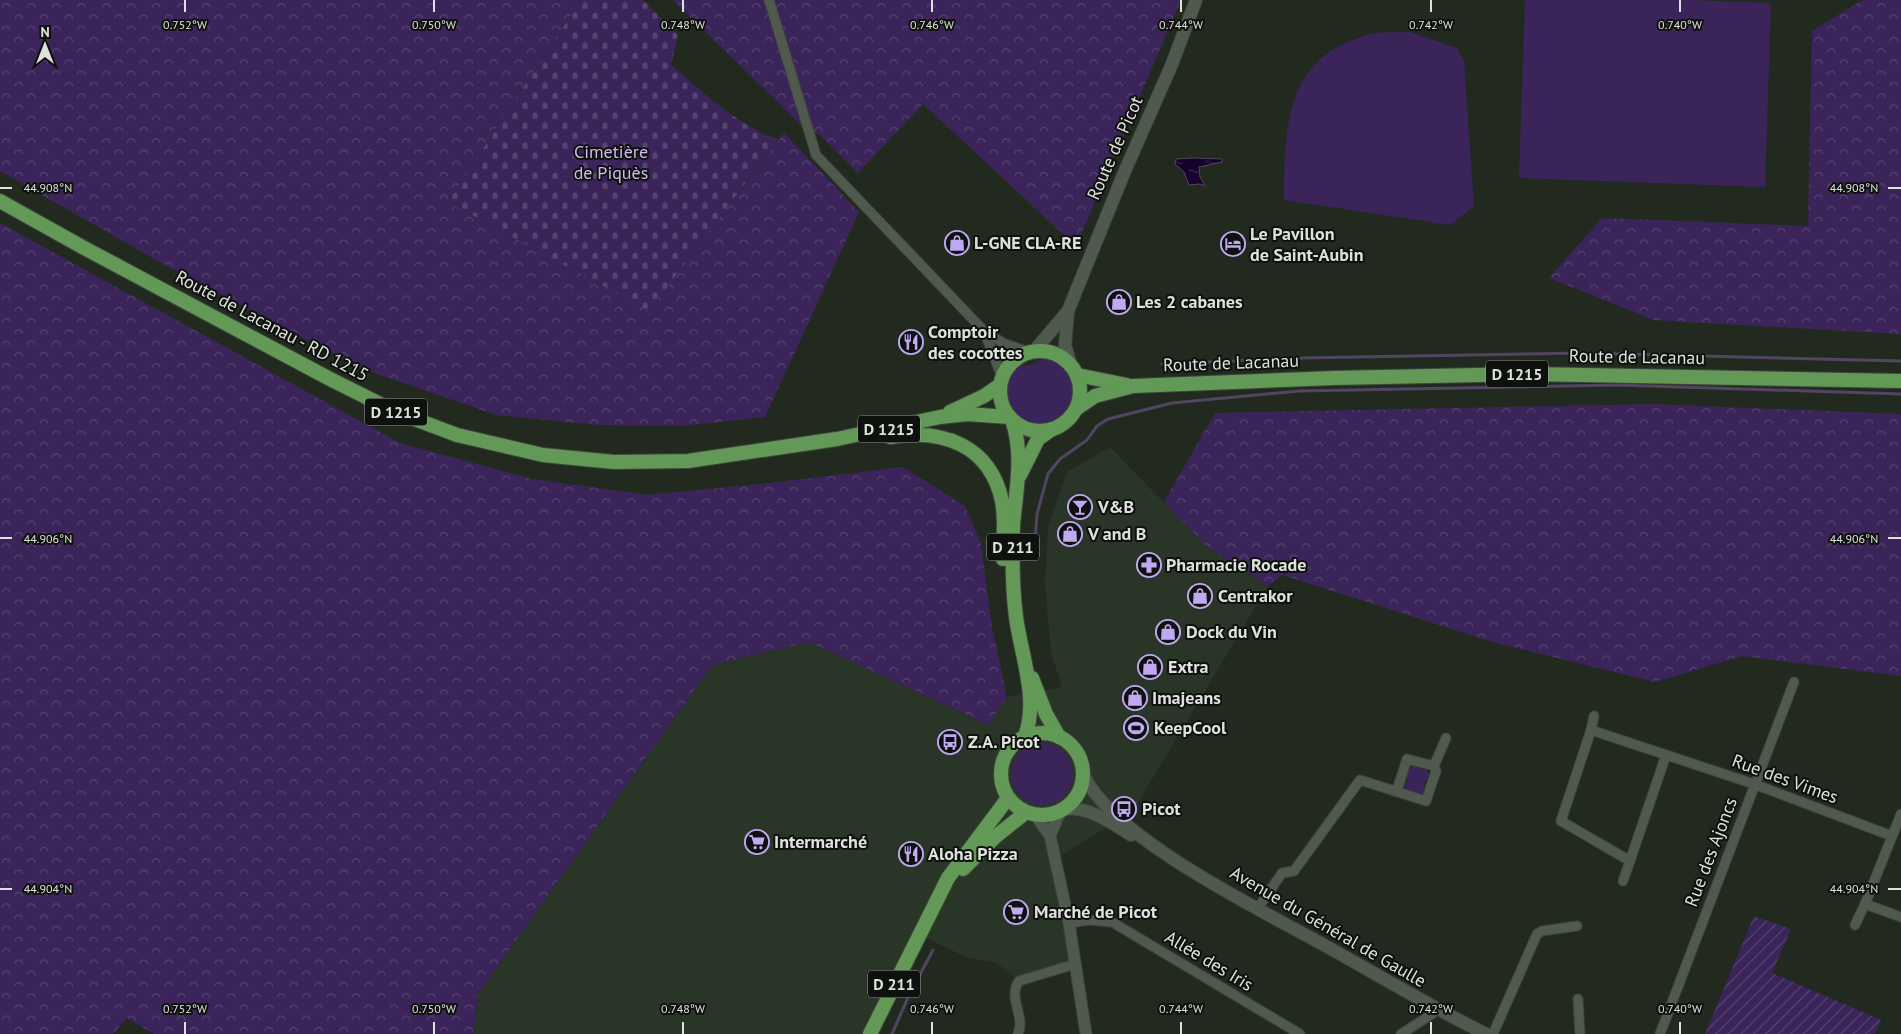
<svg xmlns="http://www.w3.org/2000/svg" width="1901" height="1034" viewBox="0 0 1901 1034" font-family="'PT Sans',sans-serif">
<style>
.built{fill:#293526}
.green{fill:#3a245a}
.forest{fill:url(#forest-crowns)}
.cemetery{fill:url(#cemetery-stones)}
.garden{fill:url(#garden-furrows)}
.water{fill:url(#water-ripples);stroke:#524562}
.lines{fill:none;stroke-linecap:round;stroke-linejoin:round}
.stream{stroke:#524562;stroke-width:3}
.minor-casing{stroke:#3d453c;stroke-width:11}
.tertiary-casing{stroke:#3d453c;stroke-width:13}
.secondary-casing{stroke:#3d453c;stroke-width:14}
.primary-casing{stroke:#3d453c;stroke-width:16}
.minor{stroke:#50594e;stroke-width:9}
.tertiary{stroke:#50594e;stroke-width:11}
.secondary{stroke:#50594e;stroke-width:12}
.primary{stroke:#639956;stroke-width:14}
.ticks{fill:none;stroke:#dde2dc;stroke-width:2}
.labels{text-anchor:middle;stroke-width:4;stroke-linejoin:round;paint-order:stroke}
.shield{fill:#0e110d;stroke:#9fa39e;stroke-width:1}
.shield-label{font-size:16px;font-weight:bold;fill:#dde2dc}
.street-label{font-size:18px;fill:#dde2dc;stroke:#0e110d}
.park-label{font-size:18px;fill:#cdbaf3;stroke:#0e110d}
.poi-label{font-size:18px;font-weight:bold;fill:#dde2dc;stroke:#0e110d;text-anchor:start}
.ticks-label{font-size:12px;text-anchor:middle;fill:#dde2dc;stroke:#0e110d;stroke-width:4;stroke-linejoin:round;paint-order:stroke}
</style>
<defs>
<pattern id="forest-crowns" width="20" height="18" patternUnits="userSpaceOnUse" patternTransform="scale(1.25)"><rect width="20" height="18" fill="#3a245a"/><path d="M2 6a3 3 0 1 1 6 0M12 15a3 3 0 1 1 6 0" fill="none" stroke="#564471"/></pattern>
<pattern id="cemetery-stones" width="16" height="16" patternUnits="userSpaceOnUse" patternTransform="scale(1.25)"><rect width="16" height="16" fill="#3a245a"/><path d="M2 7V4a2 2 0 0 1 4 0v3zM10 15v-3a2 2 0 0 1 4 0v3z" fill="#564471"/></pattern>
<pattern id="garden-furrows" width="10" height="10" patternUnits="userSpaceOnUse" patternTransform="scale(1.25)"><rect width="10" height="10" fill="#3a245a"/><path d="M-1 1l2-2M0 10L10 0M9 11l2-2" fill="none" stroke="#564471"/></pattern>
<pattern id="water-ripples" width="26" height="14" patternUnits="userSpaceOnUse" patternTransform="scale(1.25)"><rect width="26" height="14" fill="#16022d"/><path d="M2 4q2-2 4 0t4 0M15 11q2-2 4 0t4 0" fill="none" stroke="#37274b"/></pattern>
</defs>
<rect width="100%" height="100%" fill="#222a20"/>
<path class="built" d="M 1110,447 L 1206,546 L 1268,586 L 1133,811 L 1057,858 L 1075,964 L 1019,981 L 996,962 L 968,958 L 918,934 L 870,1034 L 474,1034 L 478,994 L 712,665 L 809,642 L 987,725 L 1007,697 L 1062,687 L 1051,653 L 1045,583 L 1048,526 L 1067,472 Z"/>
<g class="green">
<path d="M 1525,0 L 1694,0 L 1771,3 L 1765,187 L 1519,178 Z"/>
<path d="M 1410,32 L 1457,48 L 1464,61 L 1474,206 L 1450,225 L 1284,200 C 1285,128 1284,57 1368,35 C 1380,31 1397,33 1410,32 Z"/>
<path d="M 1041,357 C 1054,358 1066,366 1070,378 C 1074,387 1073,396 1069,405 C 1049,450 976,406 1019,363 L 1026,366 L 1036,363 Z"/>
<circle cx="1042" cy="774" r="31"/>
<path d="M 1417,765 L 1416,768 L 1427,770 L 1430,776 L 1428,780 L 1425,780 L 1424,792 L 1415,796 L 1416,793 L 1409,790 L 1408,793 L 1402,785 L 1404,781 L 1407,782 L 1407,769 Z"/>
</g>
<g class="forest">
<path d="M 0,0 L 581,0 L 448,202 L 649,310 L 784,133 L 859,212 L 765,417 L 682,426 L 599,425 L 496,415 L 363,369 L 163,264 L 0,171 Z"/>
<path d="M 673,0 L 1181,0 L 1076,246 L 923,104 L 858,173 L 820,135 L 803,127 Z"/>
<path d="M 1863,0 L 1901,0 L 1901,334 L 1654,320 L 1549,278 L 1602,218 L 1808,226 L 1812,31 Z"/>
<path d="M 0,223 L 400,443 L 532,479 L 647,495 L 760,484 L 903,467 L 965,506 L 981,544 L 992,627 L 1007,697 L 988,725 L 809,642 L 712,665 L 478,994 L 474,1034 L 154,1034 L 127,1018 L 113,1034 L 0,1034 Z"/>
<path d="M 1652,404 L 1901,414 L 1901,676 L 1742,656 L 1655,682 L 1492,642 L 1283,575 L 1268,586 L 1206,546 L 1164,502 L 1215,413 Z"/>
</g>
<path class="cemetery" d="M 581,0 L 643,0 L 678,35 L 671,65 C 705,94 736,124 778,140 L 649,311 L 448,202 Z"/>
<path class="garden" d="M 1754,916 L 1791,929 L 1772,973 L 1881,1020 L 1875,1034 L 1705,1034 Z"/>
<path class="water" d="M 1193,158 L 1222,159 L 1222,162 L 1199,167 L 1200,177 L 1205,186 L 1200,184 L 1189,185 L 1184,172 L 1175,164 L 1176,159 Z"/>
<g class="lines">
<g class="stream">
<path d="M 1162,364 L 1301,358 L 1583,353 L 1901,361"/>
<path d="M 1034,554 L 1037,514 L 1048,474 L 1060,459 L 1087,440 L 1097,426 L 1108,419 L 1172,403 L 1299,391 L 1618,385 L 1901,394"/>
<path d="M 892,1034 L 909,995 L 933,950"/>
</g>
<defs>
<g id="minor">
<path d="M 769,0 L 816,155 L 984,331 L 1003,343 L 1028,352"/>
<path d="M 984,331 L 1002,377"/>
<path d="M 1591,730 L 1594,716"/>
<path d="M 1666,755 L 1630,861 L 1561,821 L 1591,730 L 1754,784 L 1892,836"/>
<path d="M 1434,766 L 1446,738"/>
<path d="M 1901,814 L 1865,904 L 1901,917"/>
<path d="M 1623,881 L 1630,861"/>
<path d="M 1258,908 L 1282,873 L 1294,871 L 1360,780 L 1426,801 L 1436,771 L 1434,766 L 1407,759 L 1397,790"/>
<path d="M 1069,923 L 1089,920 L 1112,922 L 1300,1034"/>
<path d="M 1855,925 L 1865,904"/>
<path d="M 1578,999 L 1580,1034"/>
<path d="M 1018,1034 C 1026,1016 1007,998 1019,981 L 1075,964"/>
<path d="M 1401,1034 L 1432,1014 L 1437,1008"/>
<path d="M 1493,1034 L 1537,934 L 1542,931 L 1577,926"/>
<path d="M 1660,1034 L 1794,682"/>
</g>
<g id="tertiary">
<path d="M 1036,816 L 1050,836 L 1069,923 L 1086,1034"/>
<path d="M 1050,836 L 1060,812"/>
</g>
<g id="secondary">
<path d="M 1068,311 L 1065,345 L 1071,365"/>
<path d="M 1034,351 L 1068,311 L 1124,173 L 1172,64 L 1196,0"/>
<path d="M 1083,774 C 1112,838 1261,910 1324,945 C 1378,975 1431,1007 1486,1034"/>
<path d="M 1065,809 C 1090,807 1110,822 1131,835"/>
</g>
<g id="primary">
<path d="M 0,201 L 86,249 L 330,379 L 396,412 L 457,435 L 543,455 L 614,462 L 688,461 L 837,439 L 940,417 L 967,414 L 1009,417"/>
<circle cx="1040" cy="391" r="40"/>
<path d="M 1077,375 L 1127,385"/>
<path d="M 1076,409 L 1095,396 L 1133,386 L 1334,378 L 1531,374 L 1901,381"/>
<path d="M 950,412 L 984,396 L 1000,385"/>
<path d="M 1012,420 C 1024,454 1016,490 1013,525 C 1012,556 1012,586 1016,617 C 1021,655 1039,699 1025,736"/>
<path d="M 890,437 C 942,428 990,445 1002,501 C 1006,520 1003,540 1003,559"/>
<path d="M 1020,475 L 1038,439 L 1052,429"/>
<path d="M 1032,678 L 1046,714 L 1059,737"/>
<circle cx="1042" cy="774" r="41"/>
<path d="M 963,869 L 995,837 L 1025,813"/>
<path d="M 870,1034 L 948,878 L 1008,798"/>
</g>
</defs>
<use href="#minor" class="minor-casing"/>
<use href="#tertiary" class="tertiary-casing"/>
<use href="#secondary" class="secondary-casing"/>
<use href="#primary" class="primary-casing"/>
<use href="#minor" class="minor"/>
<use href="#tertiary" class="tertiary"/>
<use href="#secondary" class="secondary"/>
<use href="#primary" class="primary"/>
</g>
<path class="ticks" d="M 185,0 L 185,12M 434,0 L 434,12M 683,0 L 683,12M 932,0 L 932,12M 1181,0 L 1181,12M 1431,0 L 1431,12M 1680,0 L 1680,12M 0,188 L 12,188M 1888,188 L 1901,188M 0,538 L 12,538M 1888,538 L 1901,538M 0,889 L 12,889M 1888,889 L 1901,889M 185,1022 L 185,1034M 434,1022 L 434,1034M 683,1022 L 683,1034M 932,1022 L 932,1034M 1181,1022 L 1181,1034M 1431,1022 L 1431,1034M 1680,1022 L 1680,1034"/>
<defs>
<symbol id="shop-ring" viewBox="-11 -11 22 22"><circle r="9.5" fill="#0e110d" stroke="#c1a8f3" stroke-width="1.5"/><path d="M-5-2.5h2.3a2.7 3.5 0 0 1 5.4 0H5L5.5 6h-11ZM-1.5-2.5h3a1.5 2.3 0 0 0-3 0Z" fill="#c1a8f3"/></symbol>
<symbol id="hotel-ring" viewBox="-11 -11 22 22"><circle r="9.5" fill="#0e110d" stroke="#c1a8f3" stroke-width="1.5"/><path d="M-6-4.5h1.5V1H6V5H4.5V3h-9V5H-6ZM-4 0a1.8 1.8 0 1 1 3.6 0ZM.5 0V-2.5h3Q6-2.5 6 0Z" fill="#c1a8f3"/></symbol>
<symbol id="restaurant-ring" viewBox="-11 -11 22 22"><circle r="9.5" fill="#0e110d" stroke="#c1a8f3" stroke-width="1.5"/><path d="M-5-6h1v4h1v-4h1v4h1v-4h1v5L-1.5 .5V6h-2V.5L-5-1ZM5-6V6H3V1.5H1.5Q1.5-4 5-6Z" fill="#c1a8f3"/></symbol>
<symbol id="bar-ring" viewBox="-11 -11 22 22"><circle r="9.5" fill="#0e110d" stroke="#c1a8f3" stroke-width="1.5"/><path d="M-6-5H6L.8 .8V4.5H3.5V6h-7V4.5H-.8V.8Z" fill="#c1a8f3"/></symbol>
<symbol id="pharmacy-ring" viewBox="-11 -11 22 22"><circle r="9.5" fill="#0e110d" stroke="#c1a8f3" stroke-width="1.5"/><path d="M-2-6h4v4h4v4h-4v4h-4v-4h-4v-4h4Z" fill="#c1a8f3"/></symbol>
<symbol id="stadium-ring" viewBox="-11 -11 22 22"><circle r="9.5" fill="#0e110d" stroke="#c1a8f3" stroke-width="1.5"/><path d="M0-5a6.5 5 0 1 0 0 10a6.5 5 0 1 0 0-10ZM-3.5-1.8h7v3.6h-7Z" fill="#c1a8f3"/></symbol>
<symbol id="bus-ring" viewBox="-11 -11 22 22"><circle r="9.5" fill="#0e110d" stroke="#c1a8f3" stroke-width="1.5"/><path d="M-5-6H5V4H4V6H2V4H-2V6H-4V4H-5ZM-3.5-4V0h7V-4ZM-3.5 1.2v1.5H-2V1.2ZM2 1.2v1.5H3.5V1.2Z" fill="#c1a8f3"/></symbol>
<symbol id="supermarket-ring" viewBox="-11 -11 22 22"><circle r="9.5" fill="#0e110d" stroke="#c1a8f3" stroke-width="1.5"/><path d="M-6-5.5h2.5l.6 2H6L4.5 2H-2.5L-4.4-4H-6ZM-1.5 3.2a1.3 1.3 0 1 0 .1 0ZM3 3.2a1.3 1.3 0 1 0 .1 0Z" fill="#c1a8f3"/></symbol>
</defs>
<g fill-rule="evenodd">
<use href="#shop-ring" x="943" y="229" width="28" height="28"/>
<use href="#hotel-ring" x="1219" y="230" width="28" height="28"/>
<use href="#shop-ring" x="1105" y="288" width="28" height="28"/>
<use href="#restaurant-ring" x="897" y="328" width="28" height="28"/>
<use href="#bar-ring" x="1066" y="493" width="28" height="28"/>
<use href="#shop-ring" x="1056" y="520" width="28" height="28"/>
<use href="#pharmacy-ring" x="1135" y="551" width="28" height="28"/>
<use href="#shop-ring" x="1186" y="582" width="28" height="28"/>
<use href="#shop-ring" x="1154" y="618" width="28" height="28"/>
<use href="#shop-ring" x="1136" y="653" width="28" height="28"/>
<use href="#shop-ring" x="1121" y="684" width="28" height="28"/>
<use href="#stadium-ring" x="1122" y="714" width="28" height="28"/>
<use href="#bus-ring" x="936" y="728" width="28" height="28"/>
<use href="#bus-ring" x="1110" y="795" width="28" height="28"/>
<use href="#supermarket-ring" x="743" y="828" width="28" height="28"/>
<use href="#restaurant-ring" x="897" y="840" width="28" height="28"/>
<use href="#supermarket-ring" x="1002" y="898" width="28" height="28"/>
</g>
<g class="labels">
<g class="shield">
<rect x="1486" y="360.5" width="62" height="27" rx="4"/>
<rect x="365" y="398.5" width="62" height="27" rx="4"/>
<rect x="858" y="415.5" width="62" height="27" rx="4"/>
<rect x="987" y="533.5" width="52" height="27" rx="4"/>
<rect x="868" y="970.5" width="52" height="27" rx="4"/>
</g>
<g class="shield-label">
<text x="1517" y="380">D 1215</text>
<text x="396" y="418">D 1215</text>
<text x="889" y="435">D 1215</text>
<text x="1013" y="553">D 211</text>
<text x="894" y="990">D 211</text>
</g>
<g class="street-label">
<text transform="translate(1115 148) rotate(-66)" y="6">Route de Picot</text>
<text transform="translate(272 326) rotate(28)" y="6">Route de Lacanau - RD 1215</text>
<text transform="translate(1637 357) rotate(1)" y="6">Route de Lacanau</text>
<text transform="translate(1231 363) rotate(-2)" y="6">Route de Lacanau</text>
<text transform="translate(1785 779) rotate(20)" y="6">Rue des Vimes</text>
<text transform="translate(1711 852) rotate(-69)" y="6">Rue des Ajoncs</text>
<text transform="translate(1328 927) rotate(30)" y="6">Avenue du Général de Gaulle</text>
<text transform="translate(1209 961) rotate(31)" y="6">Allée des Iris</text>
</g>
<g class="park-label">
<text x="611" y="158">Cimetière<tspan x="611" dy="21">de Piquès</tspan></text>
</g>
<g class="poi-label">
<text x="1250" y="240">Le Pavillon<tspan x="1250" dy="21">de Saint-Aubin</tspan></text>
<text x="974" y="249">L-GNE CLA-RE</text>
<text x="1136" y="308">Les 2 cabanes</text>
<text x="928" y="338">Comptoir<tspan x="928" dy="21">des cocottes</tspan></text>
<text x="1098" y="513">V&amp;B</text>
<text x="1088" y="540">V and B</text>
<text x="1166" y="571">Pharmacie Rocade</text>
<text x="1218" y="602">Centrakor</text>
<text x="1186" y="638">Dock du Vin</text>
<text x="1168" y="673">Extra</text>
<text x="1152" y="704">Imajeans</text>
<text x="1154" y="734">KeepCool</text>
<text x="968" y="748">Z.A. Picot</text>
<text x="1142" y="815">Picot</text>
<text x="774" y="848">Intermarché</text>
<text x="928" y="860">Aloha Pizza</text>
<text x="1034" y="918">Marché de Picot</text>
</g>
</g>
<g class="ticks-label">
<text x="185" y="29">0.752°W</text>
<text x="434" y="29">0.750°W</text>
<text x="683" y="29">0.748°W</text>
<text x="932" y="29">0.746°W</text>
<text x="1181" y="29">0.744°W</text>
<text x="1431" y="29">0.742°W</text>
<text x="1680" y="29">0.740°W</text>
<text x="48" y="192">44.908°N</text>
<text x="1854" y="192">44.908°N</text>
<text x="48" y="543">44.906°N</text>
<text x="1854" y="543">44.906°N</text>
<text x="48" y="893">44.904°N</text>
<text x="1854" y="893">44.904°N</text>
<text x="185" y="1013">0.752°W</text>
<text x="434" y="1013">0.750°W</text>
<text x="683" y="1013">0.748°W</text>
<text x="932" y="1013">0.746°W</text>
<text x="1181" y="1013">0.744°W</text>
<text x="1431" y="1013">0.742°W</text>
<text x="1680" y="1013">0.740°W</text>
</g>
<g transform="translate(45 45)" stroke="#0e110d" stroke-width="4" paint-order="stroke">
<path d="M0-4L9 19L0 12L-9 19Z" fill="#dde2dc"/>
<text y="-8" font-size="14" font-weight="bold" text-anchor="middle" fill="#dde2dc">N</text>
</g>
</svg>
